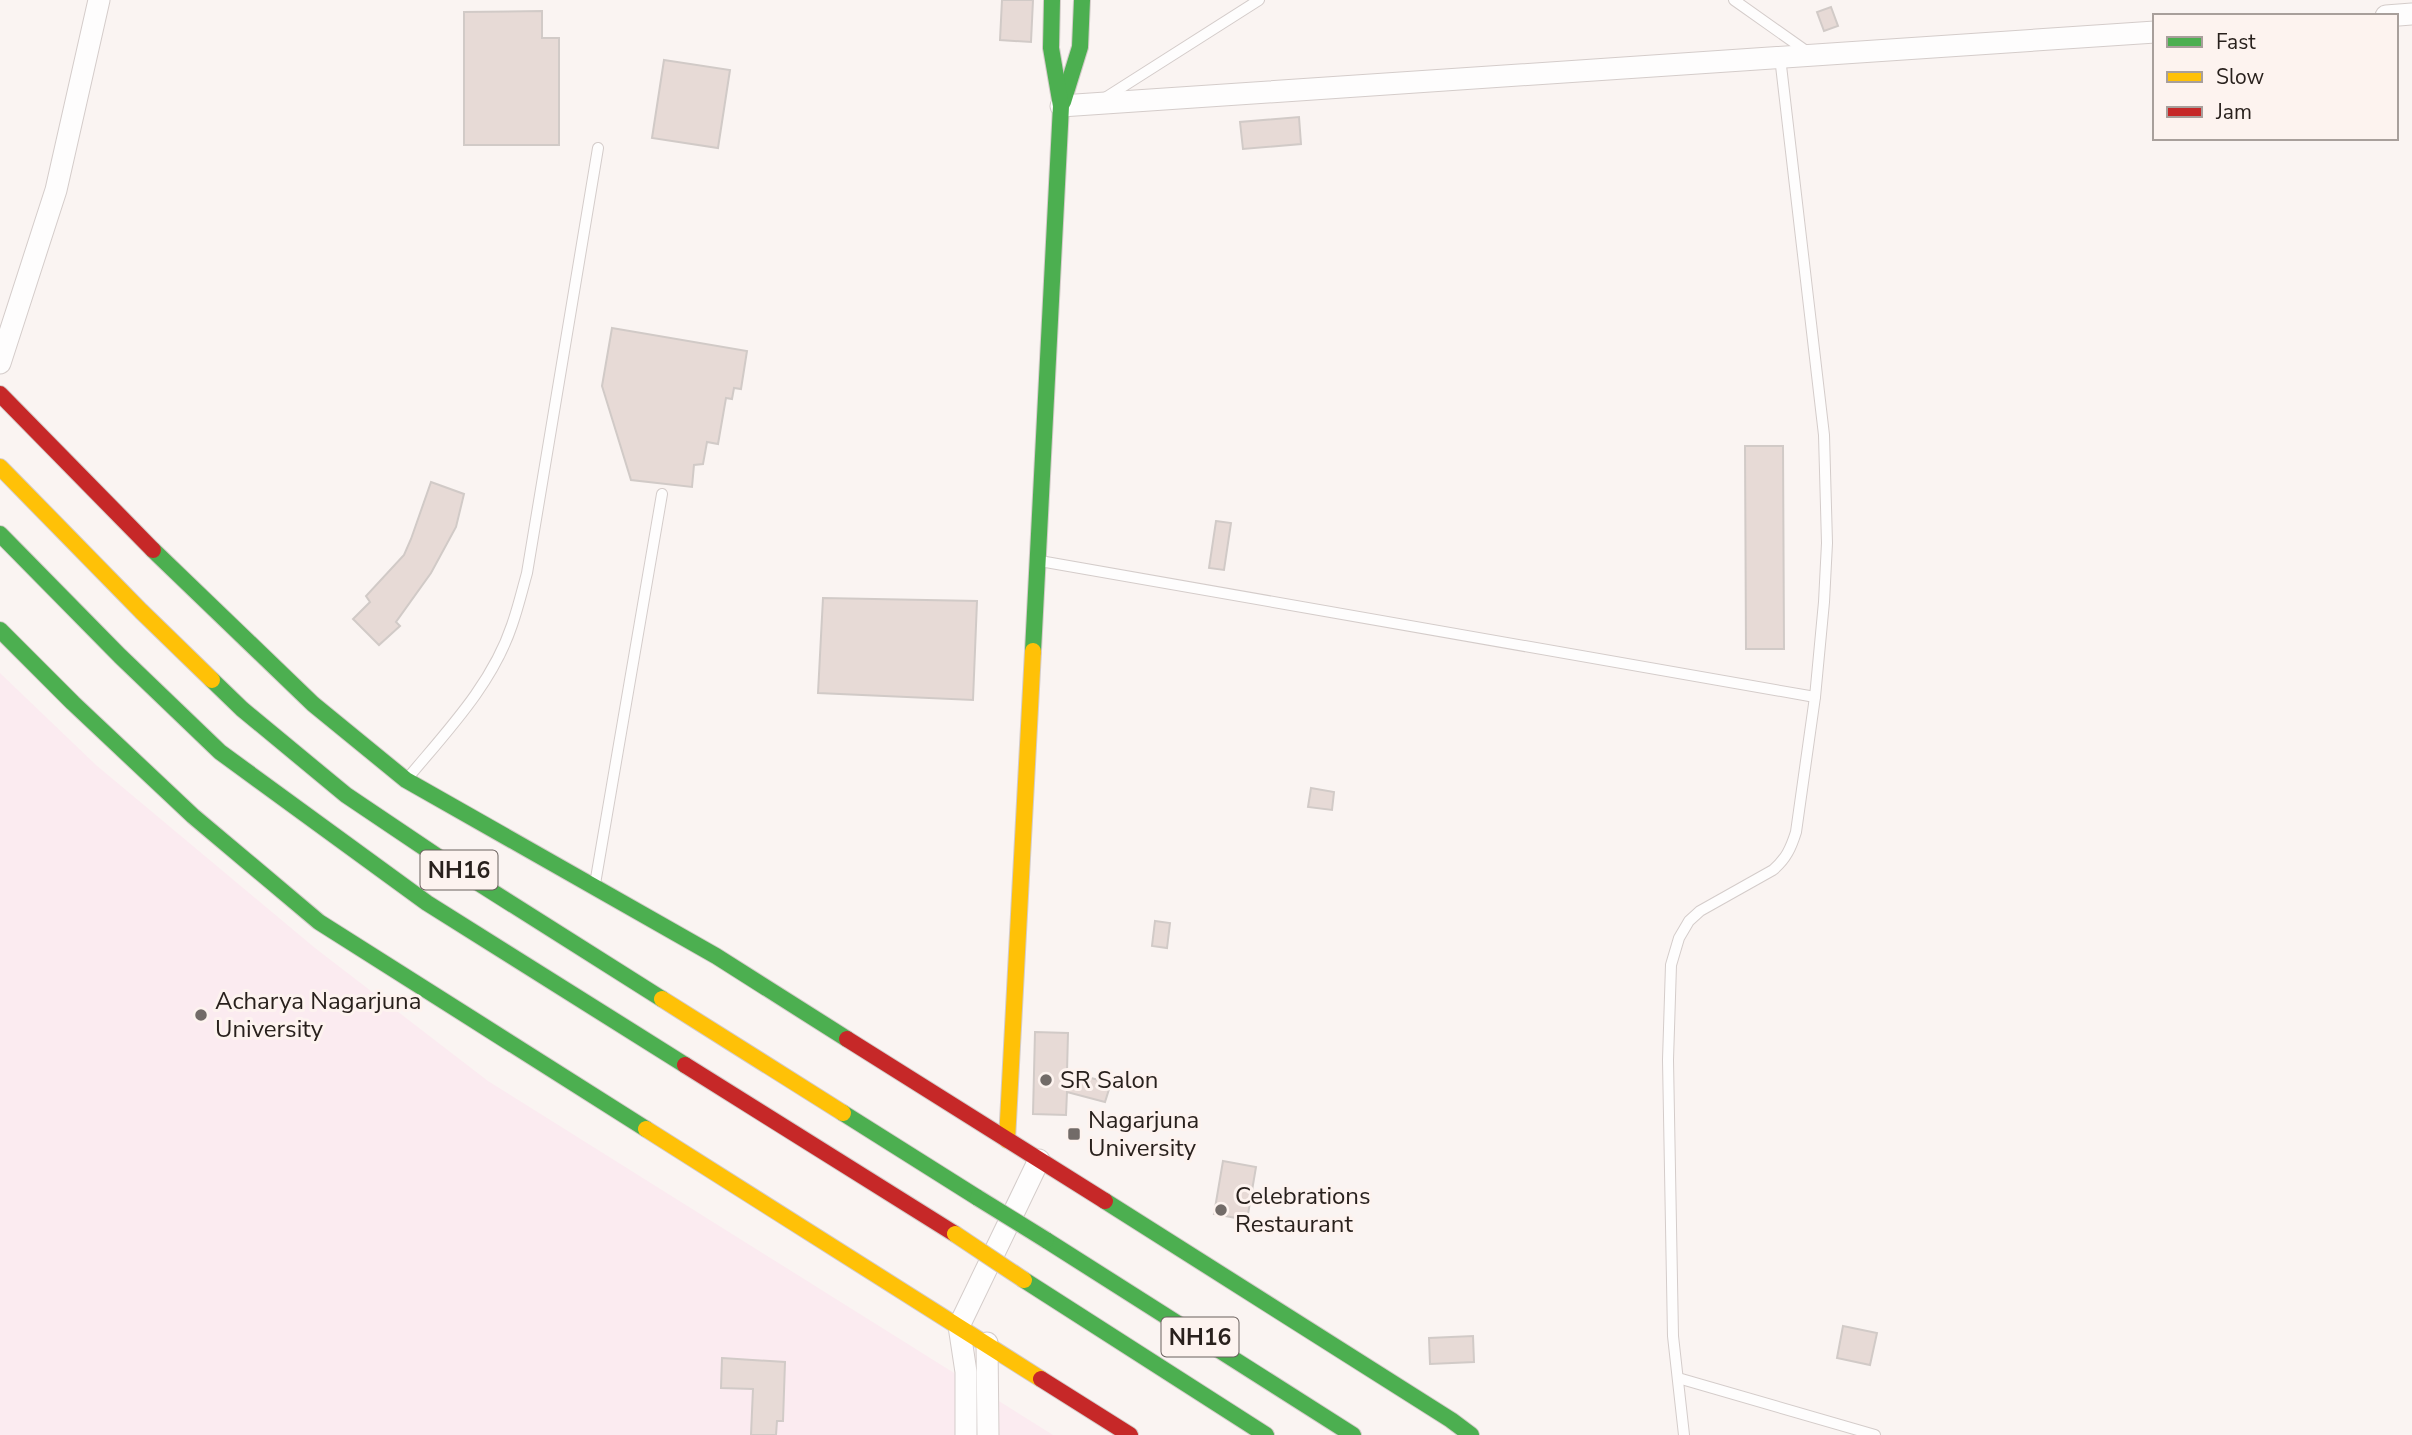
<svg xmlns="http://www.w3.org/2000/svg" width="2412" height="1435" viewBox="0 0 2412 1435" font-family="'Nunito Sans',sans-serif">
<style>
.education{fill:#fbebf0}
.building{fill:#e7dad6;stroke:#d1cac7;stroke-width:2}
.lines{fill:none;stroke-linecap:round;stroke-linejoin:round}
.lane-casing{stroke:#d4ccca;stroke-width:12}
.street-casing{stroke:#d4ccca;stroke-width:23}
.fast-casing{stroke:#d4ccca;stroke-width:18}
.slow-casing{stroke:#d4ccca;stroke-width:18}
.jam-casing{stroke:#d4ccca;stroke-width:18}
.lane{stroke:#fefdfd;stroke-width:10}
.street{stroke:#fefdfd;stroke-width:21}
.fast{stroke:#4caf50;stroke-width:16}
.slow{stroke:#ffc107;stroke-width:16}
.jam{stroke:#c62828;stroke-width:16}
.fast-bridge-casing{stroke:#d4ccca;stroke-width:18;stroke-linecap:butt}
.slow-bridge-casing{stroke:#d4ccca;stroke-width:18;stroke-linecap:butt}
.fast-bridge{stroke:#4caf50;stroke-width:16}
.slow-bridge{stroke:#ffc107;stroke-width:16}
.poi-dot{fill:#726b68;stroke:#fdf3ef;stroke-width:2.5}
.labels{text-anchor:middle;stroke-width:6;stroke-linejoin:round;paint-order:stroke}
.shield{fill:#fdf3ef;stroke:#69605c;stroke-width:2}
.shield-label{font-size:23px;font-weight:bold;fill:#29211d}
.poi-label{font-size:24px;fill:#29211d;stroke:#fdf3ef;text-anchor:start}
</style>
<rect width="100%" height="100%" fill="#faf4f2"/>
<path class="education" d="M 0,673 L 96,765 L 315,948 L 488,1081 L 1053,1435 L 0,1435 Z"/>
<g class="building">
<path d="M 1002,0 L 1033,0 L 1031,42 L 1000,40 Z"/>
<path d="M 1831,7 L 1838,26 L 1824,31 L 1817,12 Z"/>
<path d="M 542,11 L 542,38 L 559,38 L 559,145 L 464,145 L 464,12 Z"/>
<path d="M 664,60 L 730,70 L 718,148 L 652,138 Z"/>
<path d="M 1299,117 L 1301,144 L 1243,149 L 1240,122 Z"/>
<path d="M 612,328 L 747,351 L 741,389 L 734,388 L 732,399 L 726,398 L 718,444 L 707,442 L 703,464 L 694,465 L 692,487 L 631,480 L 602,386 Z"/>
<path d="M 1745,446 L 1783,446 L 1784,649 L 1746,649 Z"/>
<path d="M 431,482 L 464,494 L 456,527 L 431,573 L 396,622 L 400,626 L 379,645 L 353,619 L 370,602 L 366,596 L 404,555 L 411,539 Z"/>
<path d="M 1216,521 L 1231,523 L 1224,570 L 1209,568 Z"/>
<path d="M 823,598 L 977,601 L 973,700 L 818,693 Z"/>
<path d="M 1311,788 L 1334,792 L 1332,810 L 1308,807 Z"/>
<path d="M 1155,921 L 1170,923 L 1167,948 L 1152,946 Z"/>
<path d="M 1035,1032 L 1068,1033 L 1067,1072 L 1111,1083 L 1105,1102 L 1067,1092 L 1066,1115 L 1033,1114 Z"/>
<path d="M 1223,1161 L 1256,1167 L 1247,1220 L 1214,1214 Z"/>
<path d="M 1843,1326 L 1877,1333 L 1870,1365 L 1837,1358 Z"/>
<path d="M 1473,1336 L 1474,1362 L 1430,1364 L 1429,1338 Z"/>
<path d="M 722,1358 L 785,1362 L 783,1421 L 777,1421 L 776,1435 L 751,1435 L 753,1389 L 721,1388 Z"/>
</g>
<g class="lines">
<defs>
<g id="lane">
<path d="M 1734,0 L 1809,53"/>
<path d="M 1105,98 L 1259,0"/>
<path d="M 1040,561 L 1815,697"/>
<path d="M 407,779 C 446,732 492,685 512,625 C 518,608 522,591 527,573 L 598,148"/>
<path d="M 595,884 L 662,494"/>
<path d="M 1678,1378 L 1875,1435"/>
<path d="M 1684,1435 L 1673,1336 L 1668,1060 L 1671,965 L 1679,938 L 1689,921 L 1700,911 L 1773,870 C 1786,859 1791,848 1796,832 L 1815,697 L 1824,602 L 1827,543 L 1824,435 L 1780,57"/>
</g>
<g id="street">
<path d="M 2386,16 L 2412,14"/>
<path d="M 1061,106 L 2155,32"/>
<path d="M 0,363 L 56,190 L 99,0"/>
<path d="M 987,1343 L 988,1435"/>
<path d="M 966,1435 L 966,1372 L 959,1326 L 1039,1160"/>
</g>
<g id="fast">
<path d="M 1063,102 L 1080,47 L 1082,0"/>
<path d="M 0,534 L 120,656 L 220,752 L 427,903 L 685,1065"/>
<path d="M 153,550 L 313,704 L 406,780 L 716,956 L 847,1039"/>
<path d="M 0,630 L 73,703 L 193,816 L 319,922 L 646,1129"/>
<path d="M 1033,651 L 1061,106 L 1051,48 L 1052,0"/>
<path d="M 212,680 L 242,709 L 346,795 L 450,865 L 662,999"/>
<path d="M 843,1113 L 978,1198"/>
<path d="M 1105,1201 L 1451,1420 L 1471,1435"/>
<path d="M 1046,1240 L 1353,1435"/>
<path d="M 1024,1280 L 1266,1435"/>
</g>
<g id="slow">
<path d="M 0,467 L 141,611 L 212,680"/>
<path d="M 662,999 L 843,1113"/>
<path d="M 646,1129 L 1041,1379"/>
<path d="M 1007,1140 L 1033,651"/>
</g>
<g id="jam">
<path d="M 0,394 L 153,550"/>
<path d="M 847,1039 L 1105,1201"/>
<path d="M 685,1065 L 955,1234"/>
<path d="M 1041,1379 L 1130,1435"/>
</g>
</defs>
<use href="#lane" class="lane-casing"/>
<use href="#street" class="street-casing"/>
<use href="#fast" class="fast-casing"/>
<use href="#slow" class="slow-casing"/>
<use href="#jam" class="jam-casing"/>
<use href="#lane" class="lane"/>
<use href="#street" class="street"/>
<use href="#fast" class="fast"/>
<use href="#slow" class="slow"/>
<use href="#jam" class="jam"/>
<defs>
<path id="fast-bridge" d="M 978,1198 L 1046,1240"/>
<path id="slow-bridge" d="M 955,1234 L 1024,1280"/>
</defs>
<use href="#fast-bridge" class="fast-bridge-casing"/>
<use href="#slow-bridge" class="slow-bridge-casing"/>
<use href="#fast-bridge" class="fast-bridge"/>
<use href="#slow-bridge" class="slow-bridge"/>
</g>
<g class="poi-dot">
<circle cx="201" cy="1015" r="7"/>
<circle cx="1046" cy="1080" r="7"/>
<rect x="1067" y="1127" width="14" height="14" rx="3.5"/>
<circle cx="1221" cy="1210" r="7"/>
</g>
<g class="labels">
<g class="shield">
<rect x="420.5" y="850.5" width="77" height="39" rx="5"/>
<rect x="1161.5" y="1317.5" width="77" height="39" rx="5"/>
</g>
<g class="shield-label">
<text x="459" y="878">NH16</text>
<text x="1200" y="1345">NH16</text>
</g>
<g class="poi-label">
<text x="215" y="1009">Acharya Nagarjuna<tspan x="215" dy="28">University</tspan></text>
<text x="1060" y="1088">SR Salon</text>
<text x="1088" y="1128">Nagarjuna<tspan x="1088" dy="28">University</tspan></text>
<text x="1235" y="1204">Celebrations<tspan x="1235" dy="28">Restaurant</tspan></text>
</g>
</g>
<rect x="2153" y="14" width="245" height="126" fill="#fdf3ef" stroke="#a89f9b" stroke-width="2"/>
<rect x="2167" y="37" width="35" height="10" fill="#4caf50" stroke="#a89f9b" stroke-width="2"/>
<text x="2216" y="49" font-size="21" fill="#29211d">Fast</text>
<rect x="2167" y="72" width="35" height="10" fill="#ffc107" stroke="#a89f9b" stroke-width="2"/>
<text x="2216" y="84" font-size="21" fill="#29211d">Slow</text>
<rect x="2167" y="107" width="35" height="10" fill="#c62828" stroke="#a89f9b" stroke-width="2"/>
<text x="2216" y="119" font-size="21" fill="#29211d">Jam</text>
</svg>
